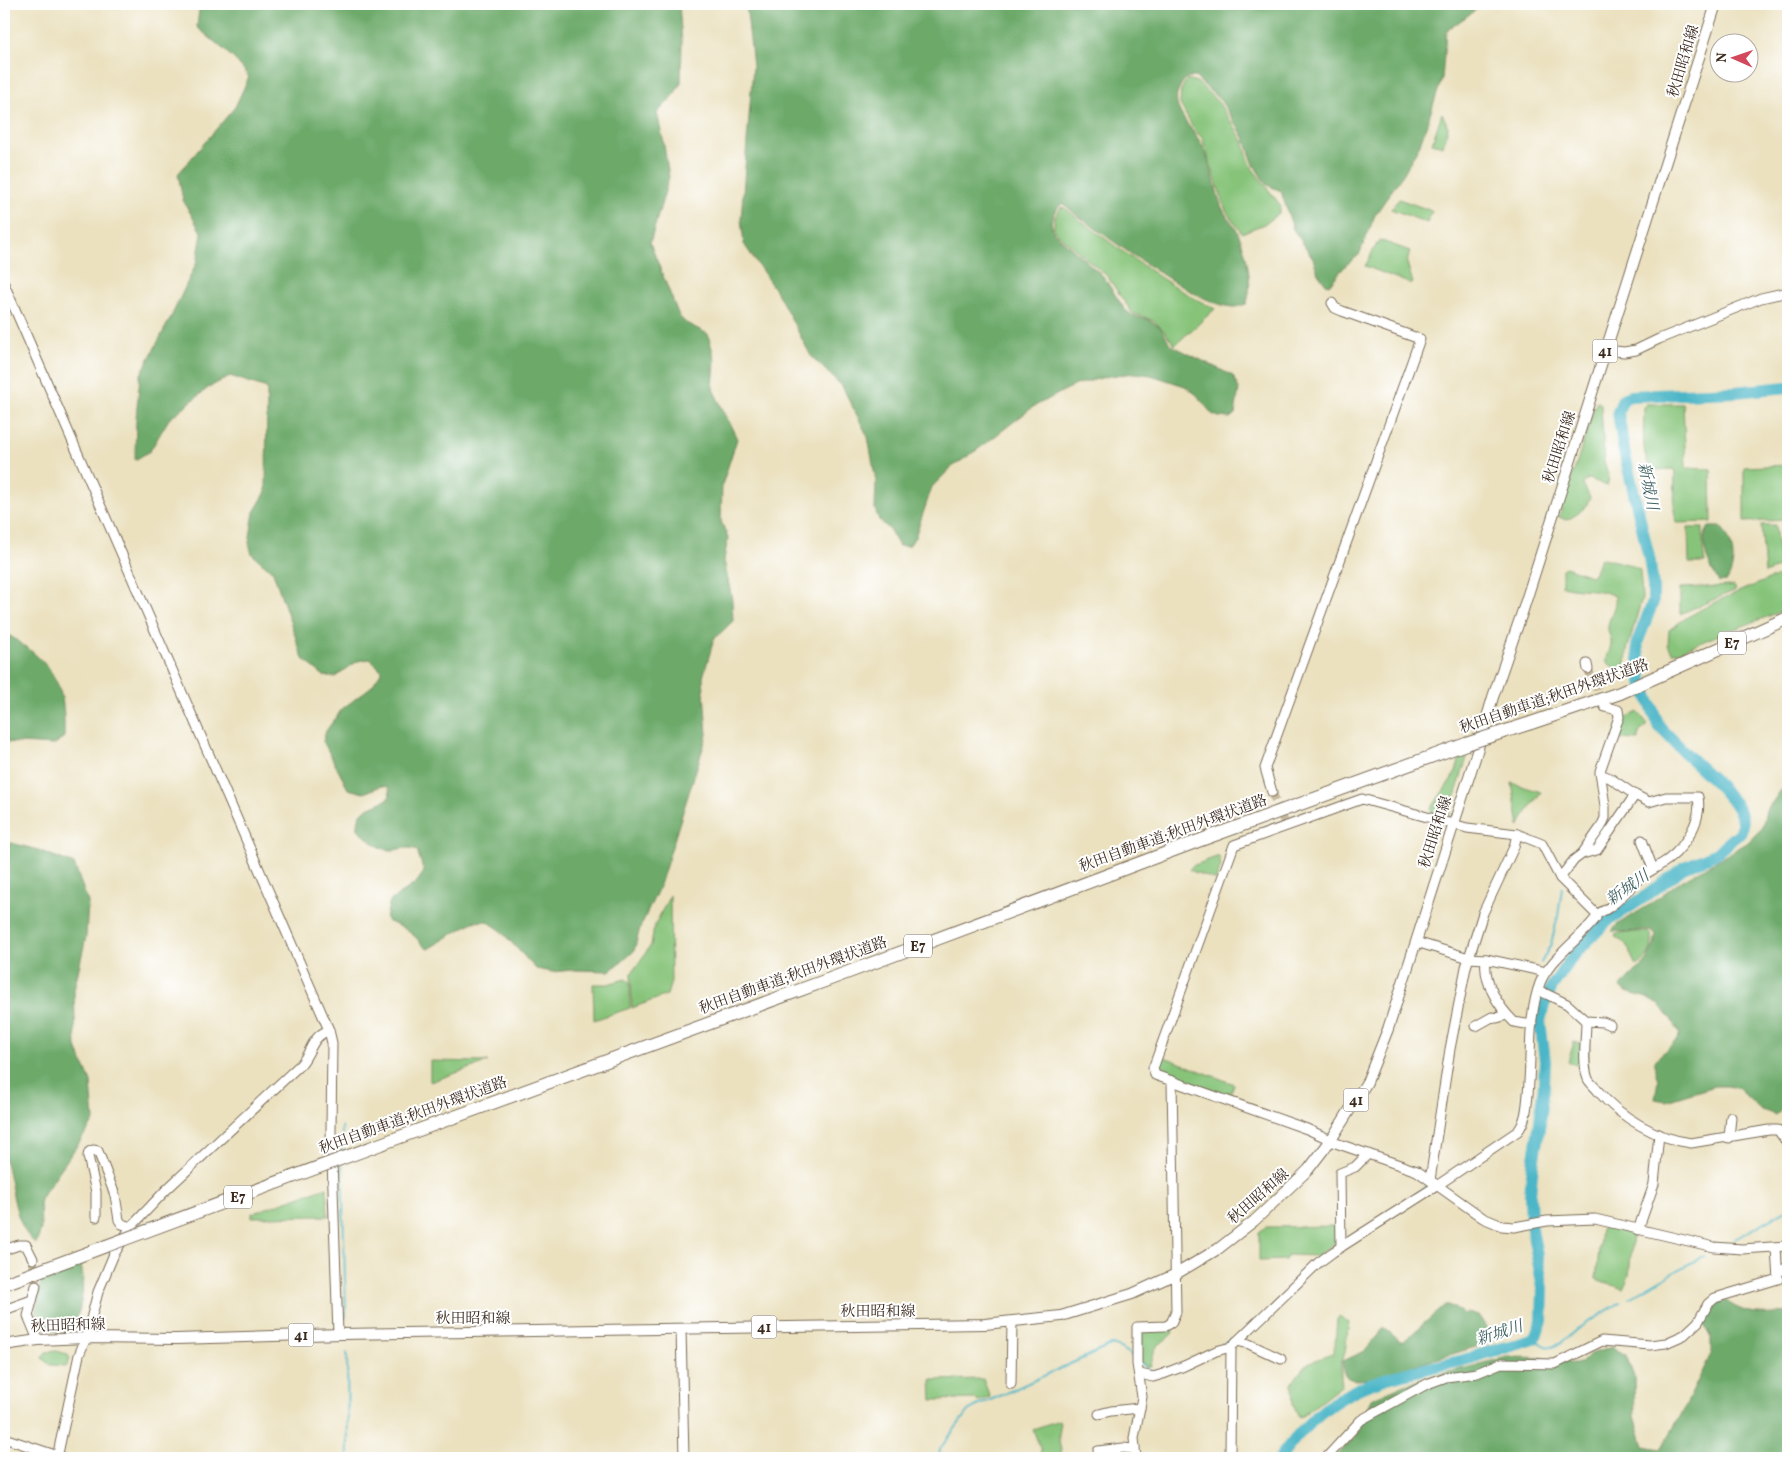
<svg xmlns="http://www.w3.org/2000/svg" width="1792" height="1462" viewBox="0 0 1792 1462" font-family="Vollkorn,'Noto Serif JP',serif">
<style>
.green{fill:#87c47a;stroke:#61774c}
.forest{fill:#6daa6a;stroke:#546a44}
.lines{fill:none;stroke-linecap:round;stroke-linejoin:round}
.stream{stroke:#4bb6c7;stroke-width:2}
.river{stroke:#4bb6c7;stroke-width:12}
.minor-tunnel{stroke:#c8bc9f;stroke-width:9;stroke-dasharray:9 4.5;stroke-linecap:butt}
.minor-casing{stroke:#796a56;stroke-width:11}
.major-casing{stroke:#796a56;stroke-width:12}
.highway-casing{stroke:#796a56;stroke-width:14}
.minor{stroke:#fff;stroke-width:9}
.major{stroke:#fff;stroke-width:10}
.highway{stroke:#fff;stroke-width:12}
.highway-bridge-casing{stroke:#796a56;stroke-width:14;stroke-linecap:butt}
.highway-bridge{stroke:#fff;stroke-width:12}
.labels{text-anchor:middle;stroke-width:4;stroke-linejoin:round;paint-order:stroke}
.shield{fill:#fff;stroke:#766a62;stroke-width:1}
.shield-label{font-size:14px;font-weight:bold;fill:#3b2a1e}
.street-label{font-size:15px;fill:#3b2a1e;stroke:#fff}
.water-label{font-size:16px;font-style:italic;fill:#416262;stroke:#fff}
</style>
<rect width="100%" height="100%" fill="#fff"/>
<filter id="ink" filterUnits="userSpaceOnUse"><feTurbulence type="fractalNoise" baseFrequency=".02" numOctaves="2"/><feDisplacementMap in="SourceGraphic" scale="10" xChannelSelector="R" yChannelSelector="G"/><feConvolveMatrix kernelMatrix="1 2 1 2 8 2 1 2 1" color-interpolation-filters="sRGB"/></filter>
<filter id="wash" filterUnits="userSpaceOnUse"><feTurbulence type="fractalNoise" baseFrequency=".0096" numOctaves="4" result="noise"/><feDisplacementMap in="SourceGraphic" scale="20" xChannelSelector="R" yChannelSelector="G"/><feGaussianBlur stdDeviation="1.12" result="paint"/><feColorMatrix in="noise" values="0 0 0 0 0 0 0 0 0 0 0 0 0 0 0 0 0 1.4 0 .05"/><feComposite in="paint" operator="in"/></filter>
<g filter="url(#wash)">
<rect width="100%" height="100%" fill="#ebe1bf"/>
<g class="green">
<path d="M 1187,79 L 1197,82 L 1219,103 L 1242,139 L 1252,168 L 1281,206 L 1279,213 L 1264,224 L 1242,233 L 1226,211 L 1202,138 L 1193,128 L 1180,104 L 1181,90 Z"/>
<path d="M 1442,113 L 1448,127 L 1443,146 L 1432,143 Z"/>
<path d="M 1399,199 L 1432,211 L 1427,223 L 1391,209 Z"/>
<path d="M 1061,207 L 1065,208 L 1077,218 C 1121,250 1166,285 1215,309 L 1175,345 C 1159,325 1159,320 1133,314 L 1107,276 L 1054,231 L 1054,219 Z"/>
<path d="M 1379,240 L 1410,251 L 1407,263 L 1413,283 L 1411,284 L 1365,266 Z"/>
<path d="M 1598,402 L 1601,404 L 1604,461 L 1609,478 L 1607,486 L 1590,479 L 1587,479 L 1583,484 L 1590,498 C 1587,508 1576,516 1566,520 L 1559,517 L 1596,403 Z"/>
<path d="M 1646,404 L 1683,404 L 1686,468 L 1711,469 L 1712,522 L 1676,523 L 1674,510 L 1675,472 L 1673,469 L 1652,470 C 1640,454 1644,426 1644,407 Z"/>
<path d="M 1788,465 L 1788,520 L 1744,522 L 1744,467 Z"/>
<path d="M 1761,525 L 1775,525 L 1780,567 L 1765,573 Z"/>
<path d="M 1688,528 L 1703,528 L 1703,551 L 1705,563 L 1689,563 Z"/>
<path d="M 1603,558 L 1631,565 L 1640,570 L 1642,598 L 1627,650 L 1626,664 L 1621,670 L 1617,670 L 1607,662 C 1606,655 1611,650 1611,643 C 1612,637 1607,633 1608,627 C 1609,616 1617,607 1615,596 C 1596,587 1579,591 1562,586 L 1562,569 L 1566,567 L 1590,576 L 1594,574 L 1600,559 Z"/>
<path d="M 1788,572 L 1788,609 L 1719,635 L 1677,652 L 1672,652 L 1668,645 L 1669,630 C 1706,602 1746,589 1788,572 Z"/>
<path d="M 1734,586 L 1736,590 L 1680,614 L 1680,588 Z"/>
<path d="M 1638,712 L 1648,724 L 1639,733 L 1639,740 L 1614,739 L 1620,721 Z"/>
<path d="M 1468,748 L 1469,751 L 1449,816 L 1445,818 L 1433,816 L 1431,809 L 1456,772 L 1461,752 Z"/>
<path d="M 1512,783 L 1541,792 L 1525,815 L 1519,827 Z"/>
<path d="M 1219,856 L 1221,866 L 1216,880 L 1189,870 L 1192,866 Z"/>
<path d="M 670,895 L 671,982 L 667,995 L 632,1008 L 631,974 L 651,945 L 654,927 Z"/>
<path d="M 1629,932 L 1649,932 C 1658,941 1647,961 1637,966 L 1635,964 L 1628,948 L 1623,942 L 1615,937 L 1616,934 Z"/>
<path d="M 625,979 L 630,982 L 630,1008 L 594,1020 L 593,984 L 608,984 Z"/>
<path d="M 1574,1042 L 1582,1044 L 1581,1067 L 1568,1062 Z"/>
<path d="M 1162,1056 L 1234,1084 L 1229,1097 L 1160,1071 L 1158,1066 Z"/>
<path d="M 430,1061 L 488,1062 L 430,1082 Z"/>
<path d="M 327,1187 L 328,1216 L 252,1217 L 252,1213 Z"/>
<path d="M 1337,1226 L 1336,1242 L 1317,1256 L 1288,1255 L 1285,1260 L 1259,1261 L 1259,1232 L 1266,1227 Z"/>
<path d="M 1603,1227 L 1633,1234 L 1629,1276 L 1623,1289 L 1596,1279 L 1601,1229 Z"/>
<path d="M 1339,1317 L 1349,1323 L 1345,1352 L 1341,1365 L 1341,1386 L 1302,1416 L 1299,1417 L 1293,1404 L 1292,1384 L 1297,1376 L 1308,1363 L 1332,1354 L 1335,1345 L 1337,1319 Z"/>
<path d="M 1171,1328 L 1173,1333 C 1157,1349 1155,1341 1151,1366 L 1147,1366 L 1140,1360 L 1140,1330 Z"/>
<path d="M 57,1351 L 67,1354 L 70,1358 L 67,1366 L 50,1365 L 42,1358 L 46,1352 Z"/>
<path d="M 983,1379 L 990,1397 L 978,1402 L 975,1399 L 932,1400 L 931,1380 Z"/>
<path d="M 1059,1420 C 1062,1427 1058,1434 1059,1441 C 1060,1447 1062,1451 1062,1458 L 1038,1458 L 1041,1451 L 1033,1429 Z"/>
</g>
<g class="forest">
<path d="M 207,4 L 679,4 L 682,42 L 681,83 L 673,96 L 657,113 L 663,139 L 669,177 L 650,243 L 679,316 L 686,323 L 708,334 L 715,360 L 713,389 L 737,439 L 722,485 L 721,521 L 728,538 L 724,560 L 732,600 L 733,621 L 714,639 L 703,677 L 707,735 L 660,885 L 640,928 L 634,951 L 622,962 L 609,971 L 573,970 L 552,972 L 536,969 L 499,929 L 487,921 L 473,922 L 428,949 C 421,945 419,940 413,935 C 405,928 398,925 388,922 L 386,918 L 390,901 L 416,883 L 424,872 L 417,850 C 408,846 403,849 393,850 C 380,851 367,838 358,829 C 357,804 375,809 390,797 L 389,787 L 381,786 L 364,793 L 348,789 L 323,741 L 326,731 L 342,709 L 372,686 L 382,671 L 370,659 L 358,661 L 335,677 L 324,676 L 303,659 L 273,572 L 252,554 L 249,543 L 254,512 L 266,492 L 267,388 L 230,376 L 208,388 L 169,419 L 150,451 L 135,460 L 136,418 L 140,376 L 172,315 L 197,262 L 202,234 L 183,200 L 178,174 L 235,107 L 249,77 C 236,57 215,43 197,27 L 199,10 Z"/>
<path d="M 746,4 L 1484,4 L 1446,31 L 1442,79 L 1420,144 L 1404,173 L 1375,215 L 1359,255 L 1346,265 L 1329,285 L 1326,284 L 1318,273 L 1313,258 L 1293,229 L 1281,191 L 1267,185 L 1262,178 L 1254,165 L 1244,137 L 1221,101 L 1195,77 L 1187,77 C 1180,85 1175,93 1177,104 C 1180,117 1192,129 1199,140 C 1210,156 1215,189 1222,208 C 1225,215 1231,221 1235,227 C 1245,244 1255,286 1246,304 C 1242,305 1238,307 1235,307 C 1200,308 1107,236 1075,214 L 1063,203 L 1058,207 L 1051,221 L 1053,232 L 1103,276 L 1125,310 L 1133,316 L 1147,319 L 1160,327 L 1171,345 L 1233,376 L 1239,389 L 1235,414 L 1230,418 L 1219,417 L 1212,414 L 1197,395 L 1185,386 L 1151,375 L 1135,373 L 1109,376 L 1075,385 L 1033,407 L 977,450 L 952,467 L 932,487 L 915,537 L 909,546 L 899,546 L 889,529 L 879,520 L 875,509 L 876,481 L 868,437 L 842,386 L 811,356 L 779,296 L 744,244 L 741,219 L 753,66 Z"/>
<path d="M 1709,527 L 1721,527 C 1734,542 1737,563 1727,581 L 1719,582 C 1710,566 1697,544 1709,527 Z"/>
<path d="M 4,633 C 14,637 21,644 30,650 C 62,676 65,699 64,737 L 54,745 L 4,742 Z"/>
<path d="M 1788,786 L 1788,1103 L 1775,1115 L 1760,1109 L 1739,1089 L 1728,1086 L 1715,1086 L 1666,1101 L 1655,1099 L 1658,1080 L 1655,1071 L 1655,1061 C 1663,1050 1674,1046 1680,1034 C 1672,1020 1664,1006 1649,999 C 1639,994 1627,995 1620,987 L 1635,972 L 1645,964 L 1654,945 L 1656,934 L 1651,930 L 1624,932 L 1612,931 L 1618,924 L 1649,905 L 1676,884 L 1747,843 L 1762,828 L 1766,811 L 1781,790 Z"/>
<path d="M 4,841 L 38,850 L 74,864 L 88,902 L 86,937 L 74,990 L 76,1047 L 91,1082 L 94,1121 L 40,1199 L 41,1230 L 36,1244 C 12,1224 14,1184 4,1157 Z"/>
<path d="M 77,1265 L 81,1265 C 85,1279 82,1309 75,1321 C 73,1325 70,1328 67,1331 C 26,1335 37,1306 41,1279 Z"/>
<path d="M 1725,1300 C 1745,1316 1764,1314 1788,1312 L 1788,1458 L 1333,1458 L 1357,1436 L 1371,1399 L 1405,1384 L 1507,1357 L 1560,1358 L 1572,1363 L 1581,1363 L 1591,1354 L 1612,1347 L 1626,1355 L 1634,1377 L 1635,1416 L 1644,1446 L 1661,1449 L 1680,1417 L 1711,1354 L 1711,1337 L 1703,1323 C 1706,1312 1714,1304 1725,1300 Z"/>
<path d="M 1445,1305 L 1449,1305 L 1464,1314 L 1468,1312 L 1478,1315 C 1486,1327 1491,1330 1485,1344 L 1374,1378 C 1357,1380 1341,1385 1343,1361 L 1365,1351 L 1379,1335 L 1383,1327 L 1400,1341 L 1404,1341 Z"/>
</g>
<g class="lines">
<g class="stream">
<path d="M 1541,963 L 1551,944 L 1558,916 L 1562,888"/>
<path d="M 1522,1109 L 1524,1088"/>
<path d="M 342,1126 L 342,1153"/>
<path d="M 342,1163 L 346,1317"/>
<path d="M 1410,1198 L 1428,1186"/>
<path d="M 1735,1239 L 1788,1209"/>
<path d="M 1629,1298 L 1703,1256"/>
<path d="M 1534,1339 L 1545,1346 L 1552,1347 L 1560,1344 L 1577,1329 L 1621,1302"/>
<path d="M 1223,1344 L 1231,1339"/>
<path d="M 347,1353 L 348,1458"/>
<path d="M 1141,1363 L 1150,1370 L 1156,1372"/>
<path d="M 939,1458 L 940,1449 L 968,1411 L 975,1407 L 1112,1345 L 1120,1348 L 1134,1357"/>
</g>
<path class="river" d="M 1280,1458 C 1297,1434 1317,1412 1343,1397 C 1377,1376 1421,1371 1460,1361 C 1472,1358 1484,1353 1497,1350 C 1509,1346 1521,1344 1534,1339 L 1542,1321 L 1543,1288 L 1531,1224 L 1530,1195 L 1533,1164 L 1540,1122 L 1544,1085 L 1545,1061 L 1540,1021 L 1544,1005 L 1553,985 L 1573,956 L 1605,923 L 1646,896 L 1683,868 L 1715,854 L 1740,833 L 1743,825 L 1740,812 L 1735,804 L 1715,781 L 1689,757 L 1659,726 L 1642,682 L 1637,643 L 1653,602 L 1653,586 L 1649,557 L 1624,451 L 1618,412 L 1623,399 L 1630,396 L 1735,392 L 1788,387"/>
</g>
</g>
<g filter="url(#ink)">
<g class="lines">
<g class="minor-tunnel">
<path d="M 1588,669 L 1603,703"/>
<path d="M 1272,792 L 1284,821"/>
<path d="M 33,1259 L 36,1286"/>
</g>
<defs>
<g id="minor">
<path d="M 4,284 L 329,1030 L 332,1043 L 331,1131 L 338,1334"/>
<path d="M 1606,350 L 1624,352 L 1636,350 L 1659,339 L 1761,298 L 1788,292"/>
<path d="M 1587,664 L 1588,669"/>
<path d="M 1272,792 L 1265,768 L 1420,339 L 1342,311 L 1335,308 L 1332,303"/>
<path d="M 1642,840 L 1653,869"/>
<path d="M 1582,854 L 1601,827 L 1605,818 L 1605,806 L 1600,771 L 1619,717 L 1618,710 L 1605,707 L 1603,703"/>
<path d="M 1560,878 L 1574,860 L 1582,854 L 1597,850 L 1635,795 L 1610,778 L 1600,774"/>
<path d="M 1596,914 C 1613,909 1625,892 1638,880 C 1644,874 1653,870 1660,865 C 1681,853 1703,823 1698,797 L 1666,797 L 1649,802 L 1635,795"/>
<path d="M 1416,942 L 1469,958 L 1486,959 L 1546,972"/>
<path d="M 1486,959 C 1483,982 1498,1006 1514,1022 L 1532,1025"/>
<path d="M 1538,990 L 1567,1004 L 1586,1021 C 1586,1037 1582,1064 1588,1079 C 1590,1083 1595,1087 1598,1091 C 1620,1117 1657,1139 1691,1143 L 1769,1130 L 1778,1130 L 1788,1144"/>
<path d="M 1586,1021 L 1603,1022 L 1610,1025"/>
<path d="M 1476,1026 L 1492,1017 L 1497,1018 L 1507,1015"/>
<path d="M 1729,1138 L 1731,1117"/>
<path d="M 1330,1141 L 1417,1171 L 1483,1218 L 1502,1226 L 1514,1227 L 1547,1221 L 1595,1219 L 1714,1247 L 1742,1249 L 1788,1246"/>
<path d="M 1430,1180 L 1450,1049 L 1466,967 L 1483,913 L 1514,847 L 1517,834"/>
<path d="M 96,1217 L 96,1192 L 88,1156 L 89,1152 L 93,1150 L 98,1151 L 115,1195 L 119,1220 L 122,1224 L 131,1227"/>
<path d="M 1638,1230 L 1654,1184 L 1659,1134"/>
<path d="M 1341,1247 L 1340,1173 L 1355,1167 L 1368,1154"/>
<path d="M 4,1250 L 19,1245 L 26,1245 L 33,1259"/>
<path d="M 1778,1272 L 1788,1267"/>
<path d="M 36,1286 L 28,1316 L 38,1340"/>
<path d="M 4,1310 L 32,1300"/>
<path d="M 681,1329 L 684,1458"/>
<path d="M 1237,1341 L 1249,1344 L 1281,1359"/>
<path d="M 1140,1374 L 1153,1377 L 1163,1374 L 1184,1366 L 1216,1351 L 1231,1347 L 1318,1263 L 1333,1252 L 1438,1185 L 1518,1131 C 1526,1121 1527,1106 1528,1094 C 1532,1058 1527,1018 1540,983 C 1548,962 1575,942 1590,925 L 1596,918 L 1596,914 L 1560,878 L 1542,844 L 1517,834 L 1467,828 L 1362,799 L 1234,845 L 1155,1063 L 1153,1068 L 1155,1075 L 1307,1129 L 1331,1140"/>
<path d="M 1011,1384 L 1012,1322"/>
<path d="M 1099,1414 L 1111,1411 L 1140,1408"/>
<path d="M 4,1438 L 58,1456"/>
<path d="M 1098,1451 L 1123,1448 L 1134,1449"/>
<path d="M 57,1458 L 79,1355 L 86,1338 L 98,1292 L 114,1254 L 131,1227 L 166,1190 L 301,1064 C 312,1051 311,1037 329,1030"/>
<path d="M 1136,1458 L 1134,1438 L 1142,1397 L 1137,1364 L 1137,1327 L 1166,1326 L 1171,1323 L 1176,1312 L 1172,1081"/>
<path d="M 1230,1458 L 1231,1347"/>
<path d="M 1326,1458 L 1361,1420 L 1427,1384 L 1446,1377 L 1477,1373 L 1501,1363 L 1555,1364 L 1602,1341 L 1650,1345 L 1666,1343 L 1684,1335 L 1698,1322 L 1708,1304 L 1715,1298 L 1778,1279 L 1776,1248"/>
</g>
<path id="major" d="M 4,1345 L 38,1340 L 86,1338 L 176,1339 L 342,1334 L 985,1324 L 1061,1316 L 1132,1294 L 1176,1274 L 1218,1249 L 1254,1221 L 1308,1170 L 1331,1140 L 1367,1082 L 1388,1029 L 1475,758 L 1493,697 L 1523,610 L 1716,4"/>
<g id="highway">
<path d="M 1531,723 L 1620,693 L 1788,618"/>
<path d="M 370,1148 L 830,979 L 1201,840 L 1466,744"/>
<path d="M 4,1284 L 106,1246"/>
</g>
</defs>
<use href="#minor" class="minor-casing"/>
<use href="#major" class="major-casing"/>
<use href="#highway" class="highway-casing"/>
<use href="#minor" class="minor"/>
<use href="#major" class="major"/>
<use href="#highway" class="highway"/>
<defs>
<g id="highway-bridge">
<path d="M 1466,744 L 1531,723"/>
<path d="M 106,1246 L 370,1148"/>
</g>
</defs>
<use href="#highway-bridge" class="highway-bridge-casing"/>
<use href="#highway-bridge" class="highway-bridge"/>
</g>
</g>
<g class="labels">
<g class="shield">
<rect x="1592.5" y="339.5" width="25" height="23" rx="4"/>
<rect x="1718" y="631.5" width="28" height="23" rx="4"/>
<rect x="904" y="934.5" width="28" height="23" rx="4"/>
<rect x="1343.5" y="1088.5" width="25" height="23" rx="4"/>
<rect x="224" y="1185.5" width="28" height="23" rx="4"/>
<rect x="751.5" y="1315.5" width="25" height="23" rx="4"/>
<rect x="288.5" y="1323.5" width="25" height="23" rx="4"/>
</g>
<g class="shield-label">
<text x="1605" y="356">41</text>
<text x="1732" y="648">E7</text>
<text x="918" y="951">E7</text>
<text x="1356" y="1105">41</text>
<text x="238" y="1202">E7</text>
<text x="764" y="1332">41</text>
<text x="301" y="1340">41</text>
</g>
<g class="street-label">
<text transform="translate(1683 61) rotate(-73)" y="5">秋田昭和線</text>
<text transform="translate(1559 447) rotate(-72)" y="5">秋田昭和線</text>
<text transform="translate(1554 696) rotate(-19)" y="5">秋田自動車道;秋田外環状道路</text>
<text transform="translate(1435 832) rotate(-72)" y="5">秋田昭和線</text>
<text transform="translate(1173 833) rotate(-20)" y="5">秋田自動車道;秋田外環状道路</text>
<text transform="translate(793 975) rotate(-20)" y="5">秋田自動車道;秋田外環状道路</text>
<text transform="translate(413 1115) rotate(-20)" y="5">秋田自動車道;秋田外環状道路</text>
<text transform="translate(1258 1196) rotate(-41)" y="5">秋田昭和線</text>
<text x="878" y="1316">秋田昭和線</text>
<text x="473" y="1323">秋田昭和線</text>
<text transform="translate(68 1325) rotate(-2)" y="5">秋田昭和線</text>
</g>
<g class="water-label">
<text transform="translate(1649 486) rotate(79)" y="6">新城川</text>
<text transform="translate(1627 887) rotate(-35)" y="6">新城川</text>
<text transform="translate(1499 1332) rotate(-18)" y="6">新城川</text>
</g>
</g>
<rect width="1792" height="1462" fill="none" stroke="#fff" stroke-width="20"/>
<g transform="translate(1734 58) rotate(272)"><circle r="24" fill="#ffffff" stroke="#b1aaa5"/>
<path d="M0-4L9 19L0 12L-9 19Z" fill="#d1495b"/>
<text y="-8" font-size="14" font-weight="bold" text-anchor="middle" fill="#3b2a1e">N</text>
</g>
</svg>
